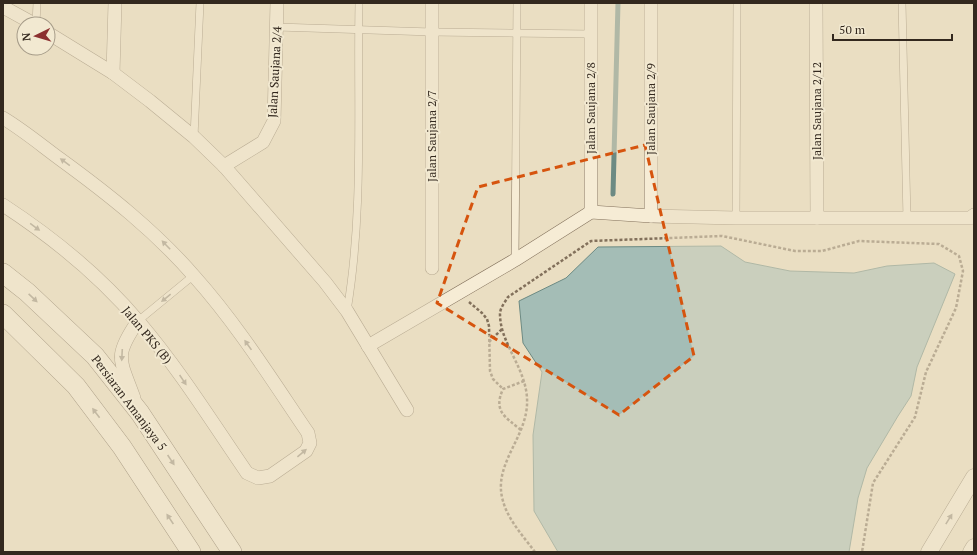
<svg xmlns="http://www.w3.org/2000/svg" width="977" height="555" viewBox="0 0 977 555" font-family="'PT Serif',serif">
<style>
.water{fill:#a4bdb6;stroke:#6c8a83}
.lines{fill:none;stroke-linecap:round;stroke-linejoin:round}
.stream{stroke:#6c8a83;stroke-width:5}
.service-casing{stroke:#82705b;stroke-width:8}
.minor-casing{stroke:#82705b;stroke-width:14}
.tertiary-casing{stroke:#82705b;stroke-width:17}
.secondary-casing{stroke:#64513e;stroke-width:20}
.path{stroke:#82705b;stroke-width:2.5;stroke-dasharray:3 2;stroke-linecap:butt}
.service{stroke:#f6ecd5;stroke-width:7}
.minor{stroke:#f6ecd5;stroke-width:13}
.tertiary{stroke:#f6ecd5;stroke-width:16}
.secondary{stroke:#f6ecd5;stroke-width:19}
.oneway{fill:#948a7a}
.marked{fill:none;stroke:#d6540e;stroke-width:3;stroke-dasharray:8 5;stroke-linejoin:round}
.labels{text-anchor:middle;stroke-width:4;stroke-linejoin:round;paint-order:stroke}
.street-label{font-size:12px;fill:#33281e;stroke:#f2e9d1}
</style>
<rect width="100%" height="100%" fill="#eadec2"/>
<path class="water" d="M 721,246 L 745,262 L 790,271 L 854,273 L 887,266 L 934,263 L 955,274 L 917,367 L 911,396 L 898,416 L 867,468 L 858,498 L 849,552 L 558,552 L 534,511 L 533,435 L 542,372 L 523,343 L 519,301 L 566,278 L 598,247 Z"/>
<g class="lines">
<path class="stream" d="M 613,194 L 618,3"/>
<defs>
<g id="service">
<path d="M 902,3 L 907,219"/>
<path d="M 36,24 L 37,3"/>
<path d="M 277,27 L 432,32 L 591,34"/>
<path d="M 194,137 L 200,3"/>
<path d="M 736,218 L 737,3"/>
<path d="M 515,260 L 517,3"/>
<path d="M 347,311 C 364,210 357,106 359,3"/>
<path d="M 138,321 L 194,275"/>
</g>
<g id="minor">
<path d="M 651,3 L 651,216"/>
<path d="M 816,3 L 817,218"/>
<path d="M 3,7 L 34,24"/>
<path d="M 48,33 L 113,73 L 150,101 L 194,137 L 224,166 L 325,282 L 347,311 L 407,410"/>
<path d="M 113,73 L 115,3"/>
<path d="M 3,118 C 23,130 41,145 60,159 C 108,194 155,231 194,276 C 237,324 272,380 308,433 L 310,443 L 306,451 L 270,476 L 258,478 L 247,473 C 212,422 179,369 139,322 C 101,277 52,237 3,205"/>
<path d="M 224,166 L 263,142 L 274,121 L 277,3"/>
<path d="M 591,212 L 591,3"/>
<path d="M 432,268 L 432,3"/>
<path d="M 368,346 L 515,260 L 591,212 L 651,216 L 736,218 L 970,218 L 974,215"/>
<path d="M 134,398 C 120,359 113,357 138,321"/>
</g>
<g id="tertiary">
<path d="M 929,552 L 974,477"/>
<path d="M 971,552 L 974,547"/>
</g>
<g id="secondary">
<path d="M 3,273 L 27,292 L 95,356 L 140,413 L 232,552"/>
<path d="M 3,314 L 76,386 L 122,447 L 191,552"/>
</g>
</defs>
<use href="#service" class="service-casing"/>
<use href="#minor" class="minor-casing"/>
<use href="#tertiary" class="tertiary-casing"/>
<use href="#secondary" class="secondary-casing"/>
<g class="path">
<path d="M 469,302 L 482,313 L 487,319 L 489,326 L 490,371 L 493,379 L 503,389"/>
<path d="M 489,342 L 502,329"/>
<path d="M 521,430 C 505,417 493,411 503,389 L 524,381"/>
<path d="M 535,552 C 524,537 508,520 503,501 C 494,471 516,448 524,421 C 538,377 500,350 500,314 C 500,308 505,302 508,297 L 591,241 L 722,236 L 795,251 L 822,251 L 859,241 L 939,244 L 959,256 L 963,271 L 956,308 L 926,372 L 915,417 L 873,483 L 862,552"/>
</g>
<use href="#service" class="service"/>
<use href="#minor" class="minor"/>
<use href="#tertiary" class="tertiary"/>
<use href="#secondary" class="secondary"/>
</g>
<defs><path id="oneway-solid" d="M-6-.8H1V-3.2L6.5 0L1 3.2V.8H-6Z"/></defs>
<g class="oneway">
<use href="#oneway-solid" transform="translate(65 162) rotate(-144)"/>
<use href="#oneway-solid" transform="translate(35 227) rotate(36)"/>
<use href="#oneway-solid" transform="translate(166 245) rotate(-134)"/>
<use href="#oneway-solid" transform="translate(33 298) rotate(43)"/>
<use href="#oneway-solid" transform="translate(166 298) rotate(141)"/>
<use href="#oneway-solid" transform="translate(248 345) rotate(-125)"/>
<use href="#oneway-solid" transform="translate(122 355) rotate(93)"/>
<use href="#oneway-solid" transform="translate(183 380) rotate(56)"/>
<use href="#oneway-solid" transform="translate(96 413) rotate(-127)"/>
<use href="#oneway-solid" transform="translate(302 453) rotate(-40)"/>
<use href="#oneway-solid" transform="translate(171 460) rotate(56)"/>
<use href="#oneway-solid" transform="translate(170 519) rotate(-124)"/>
<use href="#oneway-solid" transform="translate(949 519) rotate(-58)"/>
</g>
<path d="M0 0H977V555H0ZM 645,145 L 694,356 L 619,415 L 437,303 L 478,187 Z" fill="#eadec2" fill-opacity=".55" fill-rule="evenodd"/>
<path class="marked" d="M 645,145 L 694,356 L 619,415 L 437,303 L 478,187 Z"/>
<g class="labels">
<g class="street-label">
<text transform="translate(275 72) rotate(-87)" y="4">Jalan Saujana 2/4</text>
<text transform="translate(591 108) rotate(-90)" y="4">Jalan Saujana 2/8</text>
<text transform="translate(651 109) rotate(-90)" y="4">Jalan Saujana 2/9</text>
<text transform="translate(817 111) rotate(-90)" y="4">Jalan Saujana 2/12</text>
<text transform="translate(432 136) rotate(-90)" y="4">Jalan Saujana 2/7</text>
<text transform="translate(147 335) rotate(50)" y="4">Jalan PKS (B)</text>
<text transform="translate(129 403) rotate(53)" y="4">Persiaran Amanjaya 5</text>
</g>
</g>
<rect width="977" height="555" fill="none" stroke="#33281e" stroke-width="8"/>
<g transform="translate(36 36) rotate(265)"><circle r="19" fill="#f2e9d1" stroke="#a69c89"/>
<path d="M0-3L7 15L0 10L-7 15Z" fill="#8c3030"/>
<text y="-6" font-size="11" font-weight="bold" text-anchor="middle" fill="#33281e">N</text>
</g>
<path d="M833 34v6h119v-6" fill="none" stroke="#33281e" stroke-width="2"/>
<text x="839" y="34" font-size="12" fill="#33281e" stroke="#f2e9d1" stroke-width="3" paint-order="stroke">50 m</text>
</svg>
